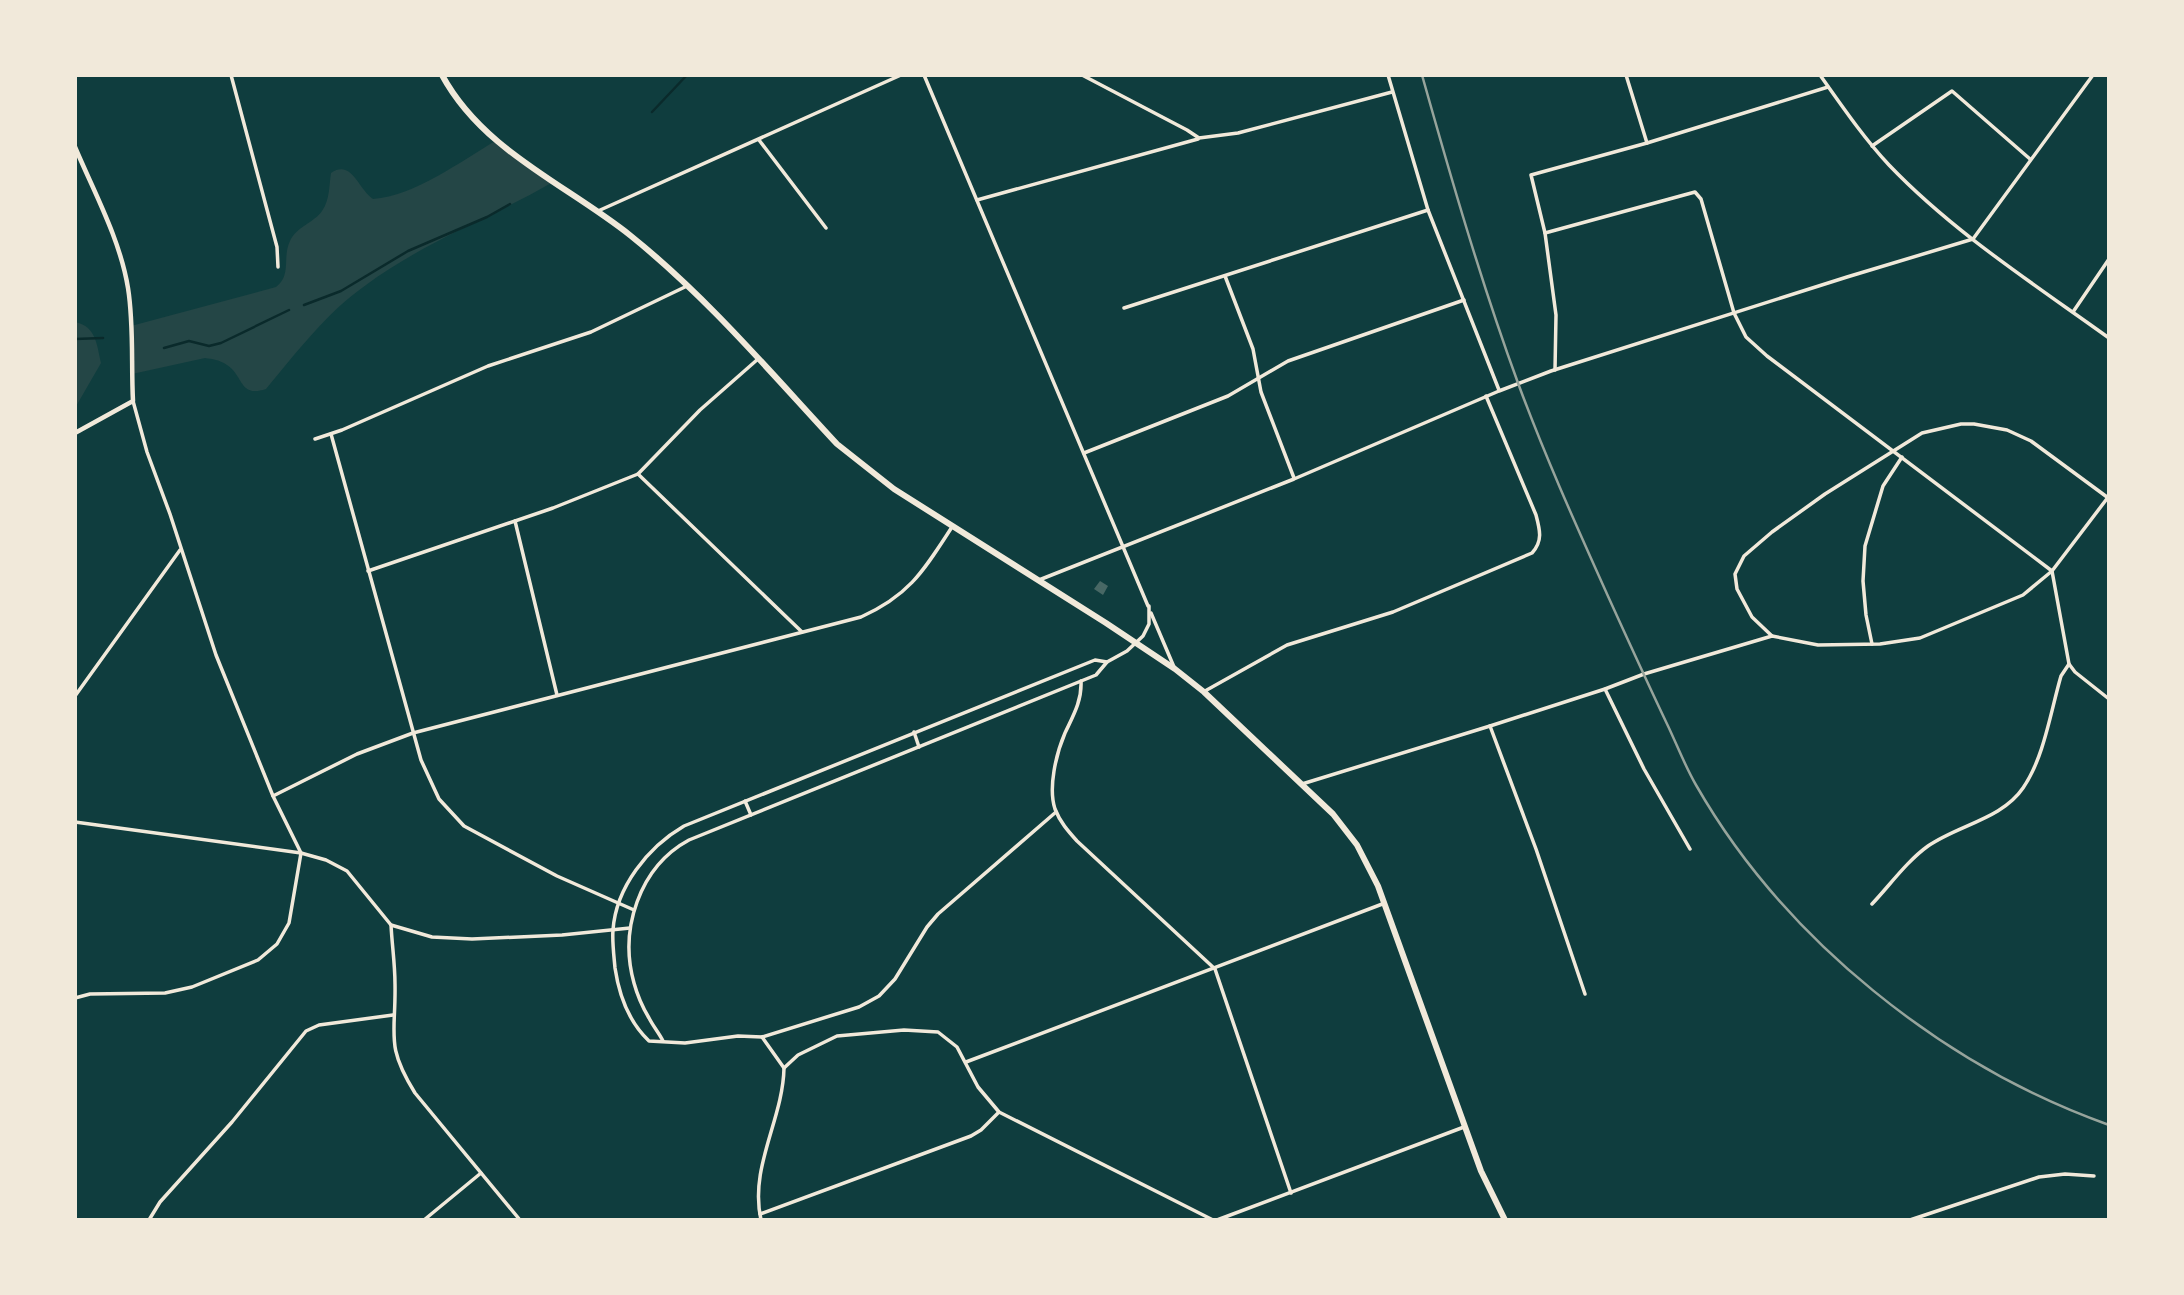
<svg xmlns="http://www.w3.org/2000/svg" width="2184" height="1295" viewBox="0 0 2184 1295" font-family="Manrope,sans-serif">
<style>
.green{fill:#244646}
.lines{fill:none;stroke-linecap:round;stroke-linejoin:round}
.stream{stroke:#0a2a2b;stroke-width:2.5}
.building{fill:#486865}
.minor{stroke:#f1e9da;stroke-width:3.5}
.tertiary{stroke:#f1e9da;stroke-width:4.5}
.primary{stroke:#f1e9da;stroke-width:6}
.rail{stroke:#97a49c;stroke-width:2.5}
</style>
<rect width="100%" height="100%" fill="#0f3d3e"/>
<g class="green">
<path d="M 497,140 L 553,182 C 491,218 424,242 366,285 C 326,313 297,352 266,389 C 239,398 244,376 227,365 C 220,360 212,359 205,358 L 132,374 L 131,326 L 276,287 C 292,275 282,257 290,241 C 296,227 315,222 322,211 C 330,200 329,185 331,173 C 352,159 358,189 373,199 C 415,196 461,161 497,140 Z"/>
<path d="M 75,322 C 96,326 97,345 101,363 L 75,408 Z"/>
</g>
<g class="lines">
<g class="stream">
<path d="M 652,112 L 687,75"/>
<path d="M 304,305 L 341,291 L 408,251 L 487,217 L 510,204"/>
<path d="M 75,339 L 103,338"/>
<path d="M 164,348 L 189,341 L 209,346 L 221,343 L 289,310"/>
</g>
</g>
<path class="building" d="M 1100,581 L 1108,586 L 1103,595 L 1094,589 Z"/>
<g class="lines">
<g class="minor">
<path d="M 231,75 L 277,247 L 278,267"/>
<path d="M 924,75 L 1148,606"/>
<path d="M 1082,75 L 1187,130 L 1199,138 L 1238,133 L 1392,92"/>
<path d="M 1388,75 L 1428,210 L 1499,390"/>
<path d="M 1626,75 L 1647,143"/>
<path d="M 1820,75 C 1842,106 1863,137 1889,165 C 1953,232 2034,284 2109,338"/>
<path d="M 759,140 L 826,228"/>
<path d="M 1872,146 L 1952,91 L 2030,159"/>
<path d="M 977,200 L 1198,139"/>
<path d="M 598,211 L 901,75"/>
<path d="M 1545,233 L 1695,192 L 1701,199 L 1734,313 L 1746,337 L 1767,356 L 2052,571 L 2069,664 L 2075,672 L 2109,699"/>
<path d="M 1225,276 L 1253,349 L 1261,392 L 1294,478"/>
<path d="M 1124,308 L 1428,210"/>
<path d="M 2073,312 L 2109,259"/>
<path d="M 1555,370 L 1556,315 L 1545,233 L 1531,175 L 1647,143 L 1828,87"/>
<path d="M 331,434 L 421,760 L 439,799 L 464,826 L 557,876 L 634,910"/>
<path d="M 315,439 L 342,430 L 488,366 L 591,332 L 687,286"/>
<path d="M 1084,453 L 1228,396 L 1288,361 L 1464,300"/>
<path d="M 638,474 L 802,632"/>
<path d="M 515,521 L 557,695"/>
<path d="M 368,571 L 553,508 L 638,474 L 700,410 L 758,359"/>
<path d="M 1039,580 L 1294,479 L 1499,391 L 1551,371 L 1847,277 L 1973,239 L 2093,75"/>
<path d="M 1151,613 L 1174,667"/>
<path d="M 1772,636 L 1752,617 L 1737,589 L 1735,574 L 1744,556 L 1772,532 L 1825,494 L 1922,433 L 1961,424 L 1974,424 L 2007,430 L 2031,441 L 2107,497"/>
<path d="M 1872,644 L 1866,615 L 1863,581 L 1865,546 L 1883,486 L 1902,457"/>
<path d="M 1081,681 C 1082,701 1073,716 1065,733 C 1056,754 1048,788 1055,809 C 1060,822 1068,831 1077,841 L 1215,969 L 1291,1193"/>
<path d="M 1605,689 L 1644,769 L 1690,849"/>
<path d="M 1205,691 L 1287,645 L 1393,612 L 1532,553 C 1543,541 1540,530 1536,515 L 1486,396"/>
<path d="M 75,696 L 180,550"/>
<path d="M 1490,726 L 1536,849 L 1585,994"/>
<path d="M 914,732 L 919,747"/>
<path d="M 1302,784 L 1490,726 L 1605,689 L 1644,674 L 1772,636 L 1818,645 L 1880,644 L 1920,638 L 2023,595 L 2052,571 L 2109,496"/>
<path d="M 273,796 L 357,754 L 413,733 L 861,617 C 910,595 924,570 952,527"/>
<path d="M 745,801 L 751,815"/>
<path d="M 1056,812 L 938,914 L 927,927 L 895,979 L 879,996 L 859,1007 L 762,1037 L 738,1036 L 685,1043 L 649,1041 C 629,1022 619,995 615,968 C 614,956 612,942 613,930 C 616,887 648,847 684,826 L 1095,660 L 1107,662"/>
<path d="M 75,822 L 301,853 L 326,860 L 347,871 L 391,925 L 432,937 L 472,939 L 562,935 L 630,928"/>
<path d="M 1872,904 C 1890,885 1907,861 1928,846 C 1958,825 2002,819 2023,788 C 2044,758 2051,710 2061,676 L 2069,664"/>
<path d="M 391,925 C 392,945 395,964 395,984 C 396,1035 385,1045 415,1093 L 520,1220"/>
<path d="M 75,998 L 90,994 L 165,993 L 192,987 L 258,960 L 277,944 L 289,923 L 301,853 L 273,796 L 216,655 L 170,514 L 147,452 L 133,401"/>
<path d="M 663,1041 C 659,1033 653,1026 649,1018 C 643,1008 637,994 634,983 C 619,930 639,867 689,840 L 1096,675 L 1107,662 L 1127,651 L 1143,636 L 1149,624 L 1149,606"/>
<path d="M 966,1062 L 1385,903"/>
<path d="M 784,1068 L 798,1055 L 837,1036 L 904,1030 L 938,1032 L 957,1047 L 978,1087 L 999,1112 L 1213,1220"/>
<path d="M 760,1214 L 971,1136 L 981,1130 L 999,1112"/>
<path d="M 149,1220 L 160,1202 L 232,1122 L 306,1031 L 319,1025 L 393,1015"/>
<path d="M 424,1220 L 481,1173"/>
<path d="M 761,1220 C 749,1167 783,1120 784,1068 L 762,1037"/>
<path d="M 1217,1220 L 1464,1127"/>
<path d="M 1910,1220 L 2039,1177 L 2065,1174 L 2094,1176"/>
</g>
<path class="tertiary" d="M 75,147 C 94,192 120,239 128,288 C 134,325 131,364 133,401 L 75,433"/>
<path class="primary" d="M 442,75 C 483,151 566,184 631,236 C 707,297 771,373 837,444 L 894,489 L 1106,623 L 1175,669 L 1204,692 L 1333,814 L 1357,845 L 1378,886 L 1481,1171 L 1505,1220"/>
<path class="rail" d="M 1422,75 C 1451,178 1481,282 1518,383 C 1544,454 1576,525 1607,594 C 1627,638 1647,682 1668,726 C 1677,745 1685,766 1696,785 C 1784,939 1943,1066 2109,1125"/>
</g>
<rect width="2184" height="1295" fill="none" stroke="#f1e9da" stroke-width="154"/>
</svg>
